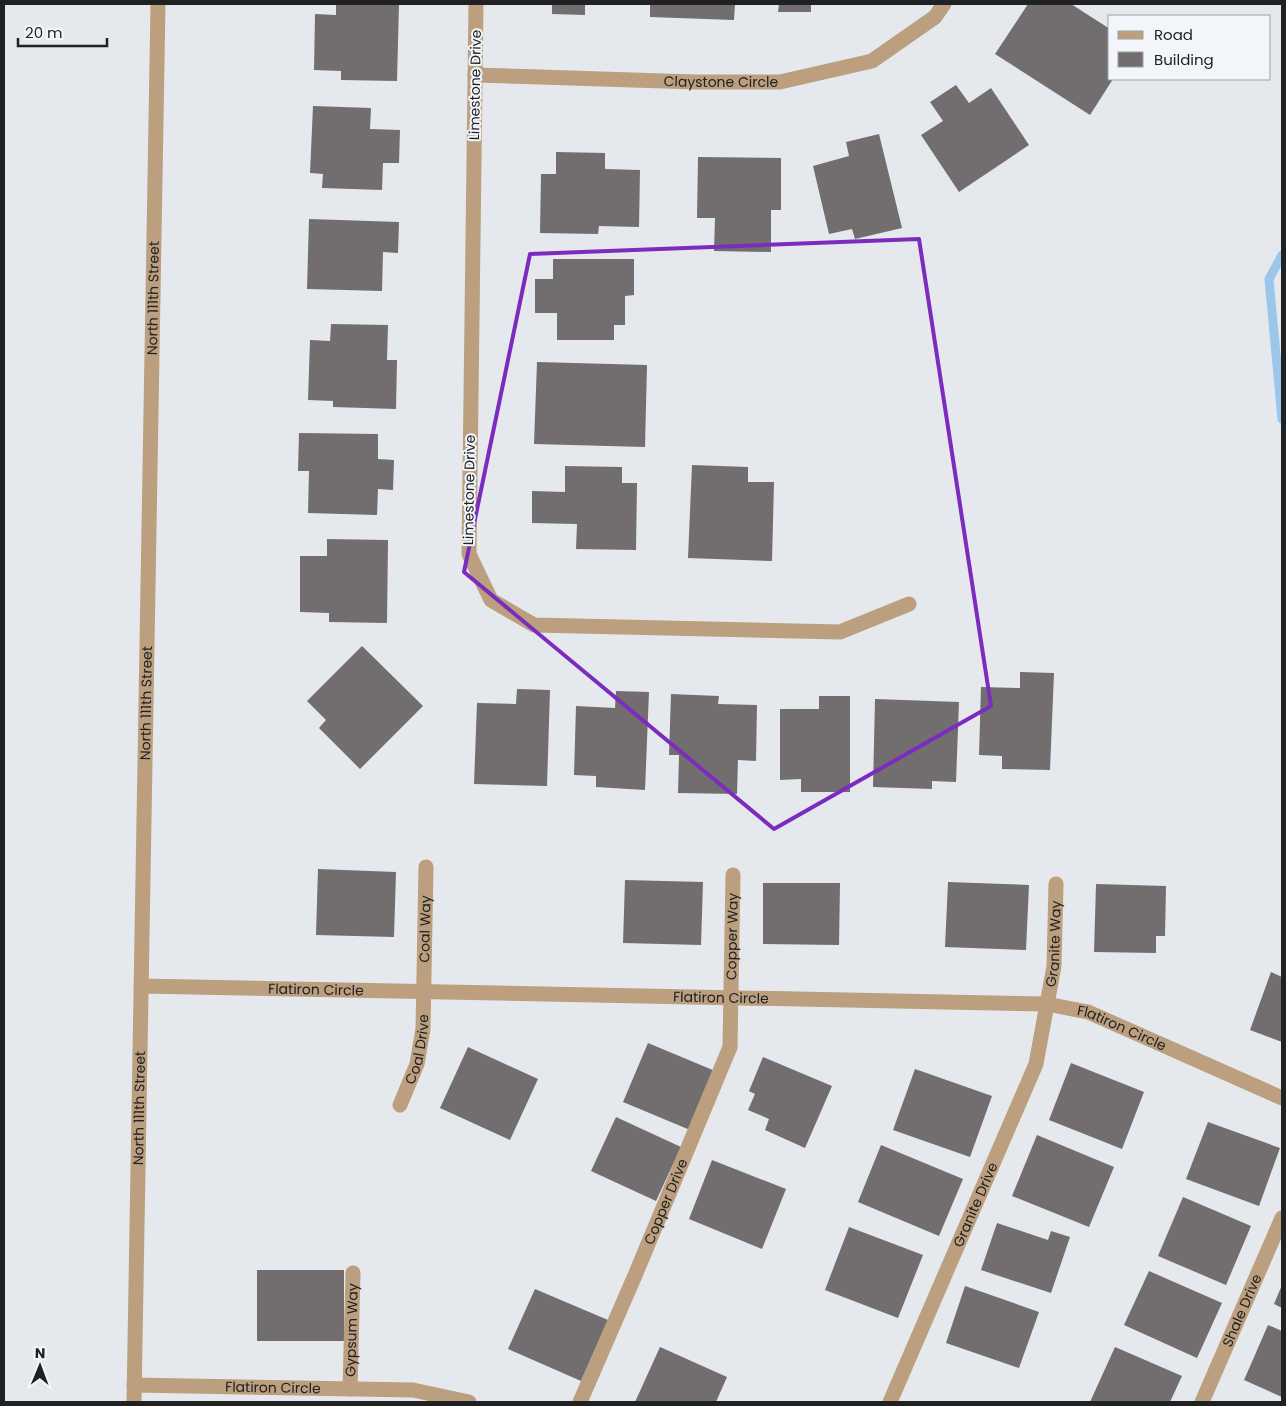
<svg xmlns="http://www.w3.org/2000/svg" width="1286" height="1406" viewBox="0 0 1286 1406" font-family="Poppins,sans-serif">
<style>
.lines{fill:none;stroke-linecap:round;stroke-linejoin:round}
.stream{stroke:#9dc7ea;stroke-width:9}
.building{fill:#726d6f}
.street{stroke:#bb9f7e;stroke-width:15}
.marked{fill:none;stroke:#7b2cbf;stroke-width:4;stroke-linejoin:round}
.labels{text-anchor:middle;stroke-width:4;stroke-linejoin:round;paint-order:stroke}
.street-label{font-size:14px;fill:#202123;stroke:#f2f6fa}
</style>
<rect width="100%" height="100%" fill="#e5e9ed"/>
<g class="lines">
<path class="stream" d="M 1282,255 L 1269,279 L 1282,419"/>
</g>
<g class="building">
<path d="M 336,4 L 399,4 L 397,81 L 341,80 L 341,71 L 314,70 L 315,14 L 336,15 Z"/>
<path d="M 552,4 L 585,4 L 585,15 L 552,14 Z"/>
<path d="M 650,4 L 735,4 L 734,20 L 650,17 Z"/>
<path d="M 779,4 L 811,4 L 811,12 L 778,12 Z"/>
<path d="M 1028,4 L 1071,4 L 1110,29 L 1110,79 L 1113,79 L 1090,115 L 995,54 Z"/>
<path d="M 956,85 L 969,103 L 991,88 L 1029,145 L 959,192 L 921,135 L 943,121 L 930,102 Z"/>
<path d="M 313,106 L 371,108 L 370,129 L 400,130 L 399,163 L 383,163 L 382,190 L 322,188 L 323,174 L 310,173 Z"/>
<path d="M 879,134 L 902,228 L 855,239 L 852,229 L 829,234 L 813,166 L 849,156 L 846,142 Z"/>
<path d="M 556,152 L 605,153 L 605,169 L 640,170 L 639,227 L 599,226 L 598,234 L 540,233 L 541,174 L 556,174 Z"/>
<path d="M 698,157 L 781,158 L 781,210 L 771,210 L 771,252 L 714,251 L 715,218 L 697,218 Z"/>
<path d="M 309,219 L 399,222 L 398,253 L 383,252 L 382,291 L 307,289 Z"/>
<path d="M 553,259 L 634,259 L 634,295 L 625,296 L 625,325 L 614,325 L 614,340 L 557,340 L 557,313 L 535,313 L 535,279 L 553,279 Z"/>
<path d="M 331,324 L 388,325 L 387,360 L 397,360 L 396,409 L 333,407 L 333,401 L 308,400 L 310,340 L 330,341 Z"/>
<path d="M 537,362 L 647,365 L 645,447 L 534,444 Z"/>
<path d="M 299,433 L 378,434 L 378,459 L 394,460 L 393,490 L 378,489 L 377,515 L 308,513 L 309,471 L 298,471 Z"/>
<path d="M 692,465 L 748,467 L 748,482 L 774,482 L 772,561 L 688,558 Z"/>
<path d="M 565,466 L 622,467 L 622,483 L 637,483 L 636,550 L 576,549 L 577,524 L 532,523 L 532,491 L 565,492 Z"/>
<path d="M 327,539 L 388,540 L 387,623 L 329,622 L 329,613 L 300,612 L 300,556 L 327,556 Z"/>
<path d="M 362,646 L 423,706 L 360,769 L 319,728 L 326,720 L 307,701 Z"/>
<path d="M 1020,672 L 1054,673 L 1050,770 L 1002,769 L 1002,756 L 979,755 L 981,687 L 1020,688 Z"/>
<path d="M 517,689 L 550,690 L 547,786 L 474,784 L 477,703 L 516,704 Z"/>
<path d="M 616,691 L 649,692 L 645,790 L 596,787 L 596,776 L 574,775 L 576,706 L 615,708 Z"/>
<path d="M 671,694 L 719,696 L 718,704 L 757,705 L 756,761 L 738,760 L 737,794 L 678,793 L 679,755 L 669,755 Z"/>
<path d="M 819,696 L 850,696 L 850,792 L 801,792 L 801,779 L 780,780 L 780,709 L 819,709 Z"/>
<path d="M 875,699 L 959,702 L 956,782 L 932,781 L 932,789 L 873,787 Z"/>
<path d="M 318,869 L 396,872 L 394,937 L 316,935 Z"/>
<path d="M 625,880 L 703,882 L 701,945 L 623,943 Z"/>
<path d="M 948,882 L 1029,885 L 1026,950 L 945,947 Z"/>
<path d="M 763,883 L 840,883 L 839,945 L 763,944 Z"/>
<path d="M 1096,884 L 1166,886 L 1165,936 L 1156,936 L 1156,953 L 1094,952 Z"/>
<path d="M 1271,972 L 1282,977 L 1282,1042 L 1250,1030 Z"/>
<path d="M 648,1043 L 715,1071 L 690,1130 L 623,1102 Z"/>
<path d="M 468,1047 L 538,1079 L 510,1140 L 440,1108 Z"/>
<path d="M 763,1057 L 832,1086 L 805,1148 L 765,1130 L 769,1119 L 748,1110 L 755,1094 L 749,1091 Z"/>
<path d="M 1071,1063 L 1144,1092 L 1122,1149 L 1049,1120 Z"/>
<path d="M 915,1069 L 992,1096 L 970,1157 L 893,1130 Z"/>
<path d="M 616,1117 L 681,1147 L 656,1201 L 591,1171 Z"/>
<path d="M 1208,1122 L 1280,1148 L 1259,1206 L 1186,1179 Z"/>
<path d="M 1037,1135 L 1114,1167 L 1089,1227 L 1012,1196 Z"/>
<path d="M 881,1145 L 963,1179 L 939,1236 L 858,1202 Z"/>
<path d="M 712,1160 L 786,1189 L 762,1249 L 689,1219 Z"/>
<path d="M 1183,1197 L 1251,1226 L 1226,1285 L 1158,1256 Z"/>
<path d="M 997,1223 L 1048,1240 L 1051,1231 L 1070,1237 L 1051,1293 L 981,1270 Z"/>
<path d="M 849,1227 L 923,1255 L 898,1318 L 825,1290 Z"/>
<rect x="257" y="1270" width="87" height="71"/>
<path d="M 1149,1271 L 1222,1303 L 1197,1358 L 1124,1325 Z"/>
<path d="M 1282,1285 L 1282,1308 L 1274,1304 Z"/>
<path d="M 965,1286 L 1039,1312 L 1019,1368 L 946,1343 Z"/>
<path d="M 535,1289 L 608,1320 L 581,1381 L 508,1349 Z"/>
<path d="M 1268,1325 L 1282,1331 L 1282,1397 L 1244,1380 Z"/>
<path d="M 660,1347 L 727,1377 L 716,1402 L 635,1402 Z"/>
<path d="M 1115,1347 L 1182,1376 L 1170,1402 L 1090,1402 Z"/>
</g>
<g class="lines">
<g class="street">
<path d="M 476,4 L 469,554 L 491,600 L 534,625 L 840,632 L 909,604"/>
<path id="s1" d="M 475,75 L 695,82 L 780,82 L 872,61 L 935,17 L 944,4"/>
<path id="s2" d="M 141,986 L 1047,1004 L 1088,1012 L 1282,1098"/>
<path id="s3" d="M 400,1105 L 417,1064 L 423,1029 L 426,867"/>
<path id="s4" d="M 134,1385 L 413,1390 L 469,1402"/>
<path id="s5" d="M 350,1389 L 353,1273"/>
<path id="s6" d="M 134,1402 L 158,4"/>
<path id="s7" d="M 580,1402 L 636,1273 L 730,1047 L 733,875"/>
<path id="s8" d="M 890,1402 L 1036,1064 L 1054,966 L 1056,884"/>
<path id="s9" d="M 1202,1402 L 1282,1218"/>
</g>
</g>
<path class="marked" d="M 919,239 L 991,706 L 774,829 L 464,572 L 530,254 Z"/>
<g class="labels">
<g class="street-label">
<text dy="5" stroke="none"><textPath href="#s1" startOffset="246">Claystone Circle</textPath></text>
<text transform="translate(475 85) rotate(-89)" y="5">Limestone Drive</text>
<text dy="5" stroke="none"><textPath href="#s6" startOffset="1104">North 111th Street</textPath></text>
<text transform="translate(469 490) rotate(-89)" y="5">Limestone Drive</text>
<text dy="5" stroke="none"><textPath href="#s6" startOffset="699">North 111th Street</textPath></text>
<text dy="5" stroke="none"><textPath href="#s3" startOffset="180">Coal Way</textPath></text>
<text dy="5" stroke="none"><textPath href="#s7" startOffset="496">Copper Way</textPath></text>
<text dy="5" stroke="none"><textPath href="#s8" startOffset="490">Granite Way</textPath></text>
<text dy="5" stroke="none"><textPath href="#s2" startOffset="175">Flatiron Circle</textPath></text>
<text dy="5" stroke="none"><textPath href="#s2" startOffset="580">Flatiron Circle</textPath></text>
<text dy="5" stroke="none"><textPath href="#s2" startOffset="985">Flatiron Circle</textPath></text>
<text dy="5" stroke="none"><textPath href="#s3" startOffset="59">Coal Drive</textPath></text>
<text dy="5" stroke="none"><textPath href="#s6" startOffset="294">North 111th Street</textPath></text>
<text dy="5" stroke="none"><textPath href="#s7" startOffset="218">Copper Drive</textPath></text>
<text dy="5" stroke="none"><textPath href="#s8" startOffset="215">Granite Drive</textPath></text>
<text dy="5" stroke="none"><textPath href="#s9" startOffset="100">Shale Drive</textPath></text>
<text dy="5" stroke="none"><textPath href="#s5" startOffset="59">Gypsum Way</textPath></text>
<text dy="5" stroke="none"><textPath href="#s4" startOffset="139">Flatiron Circle</textPath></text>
</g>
</g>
<rect width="1286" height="1406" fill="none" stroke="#202123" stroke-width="10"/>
<rect x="1108" y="15" width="162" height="65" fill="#f2f6fa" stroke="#9ea1a4"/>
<rect x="1118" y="31" width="25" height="8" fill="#bb9f7e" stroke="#9ea1a4"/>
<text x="1154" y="40" font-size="15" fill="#202123">Road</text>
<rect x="1118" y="52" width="25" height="15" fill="#726d6f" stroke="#9ea1a4"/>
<text x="1154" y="65" font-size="15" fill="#202123">Building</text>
<g transform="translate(40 1366) rotate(1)" stroke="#f2f6fa" stroke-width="4" paint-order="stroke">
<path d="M0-4L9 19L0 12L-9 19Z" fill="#202123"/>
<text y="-8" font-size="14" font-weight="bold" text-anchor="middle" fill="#202123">N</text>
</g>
<path d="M18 38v8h89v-8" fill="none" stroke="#202123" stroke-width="2.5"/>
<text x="25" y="38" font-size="15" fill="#202123" stroke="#f2f6fa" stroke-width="4" paint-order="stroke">20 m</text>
</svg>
